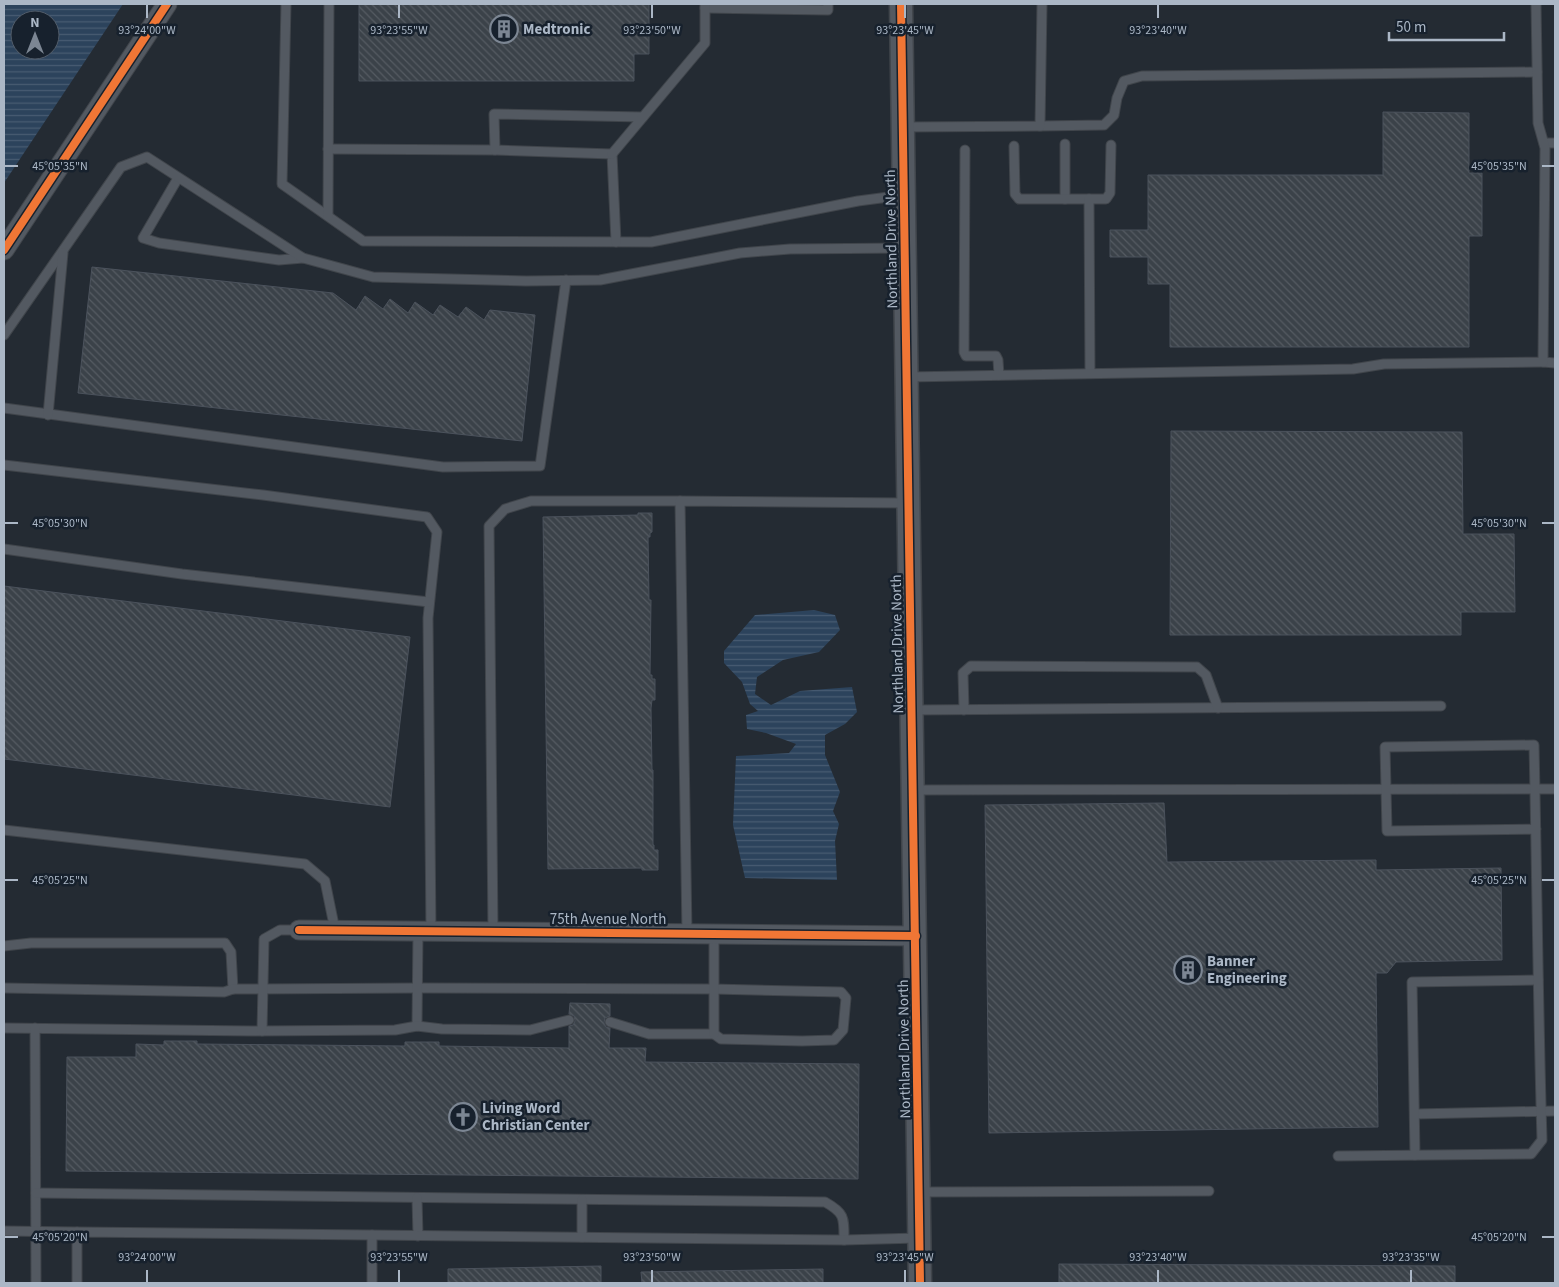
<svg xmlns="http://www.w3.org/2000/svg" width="1559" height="1287" viewBox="0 0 1559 1287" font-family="'Source Sans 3',sans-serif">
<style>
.water{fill:url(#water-rules);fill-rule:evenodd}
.building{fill:url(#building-back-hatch);stroke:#4b525c}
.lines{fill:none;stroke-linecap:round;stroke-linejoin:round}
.service-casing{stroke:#40454b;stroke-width:11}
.minor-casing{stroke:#40454b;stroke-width:21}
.tertiary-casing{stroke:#40454b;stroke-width:25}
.service{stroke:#535961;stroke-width:9}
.minor{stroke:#535961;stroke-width:19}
.tertiary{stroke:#535961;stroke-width:22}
.cycleway-casing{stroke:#17212d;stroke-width:11}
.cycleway{stroke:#f07635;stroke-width:8}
.ticks{fill:none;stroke:#abb7c6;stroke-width:2}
.labels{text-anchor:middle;stroke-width:5;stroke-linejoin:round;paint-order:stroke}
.poi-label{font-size:15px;font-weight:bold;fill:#abb7c6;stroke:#17212d;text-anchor:start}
.street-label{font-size:15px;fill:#abb7c6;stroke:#17212d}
.ticks-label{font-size:12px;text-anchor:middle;fill:#abb7c6;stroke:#17212d;stroke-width:5;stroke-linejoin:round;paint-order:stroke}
</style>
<defs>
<pattern id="water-rules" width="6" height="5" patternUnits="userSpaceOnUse" patternTransform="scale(1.25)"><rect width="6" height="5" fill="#2c435c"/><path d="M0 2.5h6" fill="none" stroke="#485c72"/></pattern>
<pattern id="building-back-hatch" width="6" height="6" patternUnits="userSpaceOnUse" patternTransform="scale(1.25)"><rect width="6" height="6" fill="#3b4249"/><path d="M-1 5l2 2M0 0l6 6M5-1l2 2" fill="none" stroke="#555b62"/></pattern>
</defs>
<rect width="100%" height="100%" fill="#242b33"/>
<g class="water">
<path d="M 4,4 L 123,4 L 4,183 ZM 20,20 L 50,20 L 50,50 L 20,50 Z"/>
<path d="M 814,610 L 835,615 L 840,630 L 819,652 L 783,660 L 757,677 L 755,694 L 771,705 L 800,691 L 852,687 L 857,712 L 845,724 L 825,735 L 825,755 L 840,792 L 833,811 L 839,824 L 835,841 L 837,880 L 745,878 L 733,825 L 736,756 L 789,753 L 796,744 L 766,733 L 747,729 L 746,715 L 758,711 L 750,704 L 742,682 L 724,663 L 724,651 L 755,615 Z"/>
</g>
<g class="building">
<path d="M 359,4 L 649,4 L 649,54 L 634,54 L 634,81 L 359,81 Z"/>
<path d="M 1383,112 L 1469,113 L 1469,173 L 1482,173 L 1482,236 L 1469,236 L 1469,347 L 1170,347 L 1170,284 L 1148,284 L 1148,257 L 1110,257 L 1110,230 L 1148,230 L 1148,175 L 1383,175 Z"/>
<path d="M 92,267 L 333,293 L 356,310 L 365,296 L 383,309 L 390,299 L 408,313 L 415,302 L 433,315 L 440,305 L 458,317 L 466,307 L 484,320 L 490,310 L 535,315 L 522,441 L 78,393 Z"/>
<path d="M 1171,431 L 1462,432 L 1463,534 L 1514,534 L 1515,612 L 1461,612 L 1461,635 L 1170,635 Z"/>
<path d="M 638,513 L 652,513 L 652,532 L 650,533 L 650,537 L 648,537 L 649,600 L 651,600 L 650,675 L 652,675 L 652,679 L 655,679 L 655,700 L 652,700 L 651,708 L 652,770 L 653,770 L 653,845 L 654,845 L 654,850 L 658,850 L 658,870 L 642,870 L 642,868 L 548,869 L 543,517 L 638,515 Z"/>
<path d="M 4,586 L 410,637 L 390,807 L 4,759 Z"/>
<path d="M 1164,803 L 1167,862 L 1376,860 L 1376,870 L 1501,868 L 1502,960 L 1396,962 L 1387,973 L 1376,973 L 1378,1127 L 989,1133 L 985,805 Z"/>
<path d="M 570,1003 L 610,1004 L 610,1016 L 605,1018 L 604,1023 L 606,1027 L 610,1028 L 609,1048 L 646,1048 L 645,1062 L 859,1064 L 858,1179 L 66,1171 L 67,1057 L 136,1057 L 136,1044 L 164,1045 L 164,1041 L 197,1041 L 197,1044 L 405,1046 L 405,1042 L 439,1042 L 439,1046 L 569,1048 L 569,1026 L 573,1025 L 575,1021 L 574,1016 L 569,1014 Z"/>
<path d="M 1059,1264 L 1455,1266 L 1455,1283 L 1059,1283 Z"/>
<path d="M 601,1266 L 601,1283 L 448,1283 L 448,1269 Z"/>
<path d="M 823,1269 L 823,1283 L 642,1283 L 641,1272 Z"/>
</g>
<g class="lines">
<defs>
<g id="service">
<path d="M 286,4 L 282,184 L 363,241 L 651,242 L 858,201 L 904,195"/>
<path d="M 705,8 L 828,10 L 828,4"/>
<path d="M 1040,126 L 1104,125 L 1114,115 L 1117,98 L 1124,81 L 1142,76 L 1537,72"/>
<path d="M 904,127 L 1040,126 L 1042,4"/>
<path d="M 1544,143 L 1555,143"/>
<path d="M 1065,144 L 1065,199"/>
<path d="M 1014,146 L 1015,194 L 1019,199 L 1089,199"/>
<path d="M 328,149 L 495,150 L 612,154 L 616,242"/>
<path d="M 495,150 L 494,114 L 643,117"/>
<path d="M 965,150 L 964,352 L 966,356 L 996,356 L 998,360 L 999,375"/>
<path d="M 612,154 L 705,43 L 705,4"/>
<path d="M 178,178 L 143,238 L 159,243 L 279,260 L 303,258"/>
<path d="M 328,216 L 329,4"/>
<path d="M 4,335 L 121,167 L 147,157 L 303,258 L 373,277 L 526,281 L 600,280 L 740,253 L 790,249 L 905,248"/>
<path d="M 1543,362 L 1555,363"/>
<path d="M 1090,373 L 1089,199 L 1106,199 L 1110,193 L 1111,145"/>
<path d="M 907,377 L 1353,369 L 1384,364 L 1543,362 L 1545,148 L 1538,123 L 1536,4"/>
<path d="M 4,408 L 443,467 L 540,466 L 566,280"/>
<path d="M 48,415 L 63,253"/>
<path d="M 4,465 L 263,495 L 427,517 L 437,532 L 428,618 L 431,932"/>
<path d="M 4,549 L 182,574 L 429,602"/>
<path d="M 912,710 L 1441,706"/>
<path d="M 964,710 L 963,673 L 971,666 L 1197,667 L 1206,675 L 1218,708"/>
<path d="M 913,790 L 1555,789"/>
<path d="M 4,830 L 305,864 L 325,881 L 335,930"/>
<path d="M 493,932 L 489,526 L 505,509 L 531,501 L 680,501"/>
<path d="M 687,933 L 680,501 L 907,503"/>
<path d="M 4,946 L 31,943 L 225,943 L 231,952 L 233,989 L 224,992 L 4,988"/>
<path d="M 233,989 L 418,988 L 713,989 L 841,992 L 846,998 L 843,1030 L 834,1040 L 802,1041 L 721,1039 L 714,1034 L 649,1034 L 610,1022"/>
<path d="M 417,1026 L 418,931"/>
<path d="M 4,1028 L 252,1031 L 395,1030 L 417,1026 L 442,1029 L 530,1030 L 569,1020"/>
<path d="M 35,1028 L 36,1283"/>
<path d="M 262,1031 L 264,939 L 280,930 L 299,930"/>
<path d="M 714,1034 L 714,934"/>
<path d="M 1415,1114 L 1555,1111"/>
<path d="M 1415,1155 L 1412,982 L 1538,980"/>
<path d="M 1338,1156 L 1531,1154 L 1542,1140 C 1538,1009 1537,877 1534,745 L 1385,747 L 1387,831 L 1536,829"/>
<path d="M 920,1192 L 1209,1191"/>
<path d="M 36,1193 L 825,1202 C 845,1213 844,1218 844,1240"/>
<path d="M 417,1198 L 418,1236"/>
<path d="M 582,1200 L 582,1237"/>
<path d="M 4,1231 L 77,1232"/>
<path d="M 372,1235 L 372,1283"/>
<path d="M 77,1283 L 77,1232 L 844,1240 L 918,1238"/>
</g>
<g id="minor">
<path d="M 4,250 L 167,4"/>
<path d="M 299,930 L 916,936"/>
</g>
<path id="tertiary" d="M 901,4 L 920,1283"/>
</defs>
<use href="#service" class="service-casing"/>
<use href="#minor" class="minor-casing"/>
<use href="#tertiary" class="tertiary-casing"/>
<use href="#service" class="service"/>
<use href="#minor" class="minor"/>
<use href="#tertiary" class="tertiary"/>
<defs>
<g id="cycleway">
<path d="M 901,4 L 920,1283"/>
<path d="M 4,250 L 167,4"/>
<path d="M 299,930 L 916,936"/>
</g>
</defs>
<use href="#cycleway" class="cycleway-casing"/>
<use href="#cycleway" class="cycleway"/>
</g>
<path class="ticks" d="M 147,5 L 147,18M 399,5 L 399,18M 652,5 L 652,18M 905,5 L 905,18M 1158,5 L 1158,18M 5,166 L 18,166M 1542,166 L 1554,166M 5,523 L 18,523M 1542,523 L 1554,523M 5,880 L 18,880M 1542,880 L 1554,880M 5,1237 L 18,1237M 1542,1237 L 1554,1237M 147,1270 L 147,1282M 399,1270 L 399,1282M 652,1270 L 652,1282M 905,1270 L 905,1282M 1158,1270 L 1158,1282M 1411,1270 L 1411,1282"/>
<defs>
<symbol id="building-ring" viewBox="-11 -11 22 22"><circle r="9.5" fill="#17212d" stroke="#7c8693" stroke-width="1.5"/><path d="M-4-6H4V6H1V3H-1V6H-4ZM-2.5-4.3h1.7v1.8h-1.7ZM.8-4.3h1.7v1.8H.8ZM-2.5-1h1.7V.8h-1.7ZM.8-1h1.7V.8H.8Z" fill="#7c8693"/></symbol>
<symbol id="church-ring" viewBox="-11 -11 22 22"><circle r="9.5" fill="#17212d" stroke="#7c8693" stroke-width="1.5"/><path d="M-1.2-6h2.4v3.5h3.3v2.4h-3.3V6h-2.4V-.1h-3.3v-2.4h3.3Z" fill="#7c8693"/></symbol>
</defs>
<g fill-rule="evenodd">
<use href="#building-ring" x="488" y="13" width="32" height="32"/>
<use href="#building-ring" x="1172" y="954" width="32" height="32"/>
<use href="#church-ring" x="447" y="1101" width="32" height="32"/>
</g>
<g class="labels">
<g class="poi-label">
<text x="523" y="34">Medtronic</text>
<text x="1207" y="966">Banner<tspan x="1207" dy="17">Engineering</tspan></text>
<text x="482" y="1113">Living Word<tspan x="482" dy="17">Christian Center</tspan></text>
</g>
<g class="street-label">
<text transform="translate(891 239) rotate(-91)" y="5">Northland Drive North</text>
<text transform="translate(897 644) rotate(-91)" y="5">Northland Drive North</text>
<text x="608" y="924">75th Avenue North</text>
<text transform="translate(904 1049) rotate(-91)" y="5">Northland Drive North</text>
</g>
</g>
<g class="ticks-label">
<text x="147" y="34">93°24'00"W</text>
<text x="399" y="34">93°23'55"W</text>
<text x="652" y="34">93°23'50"W</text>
<text x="905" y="34">93°23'45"W</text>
<text x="1158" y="34">93°23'40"W</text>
<text x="60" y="170">45°05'35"N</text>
<text x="1499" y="170">45°05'35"N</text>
<text x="60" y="527">45°05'30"N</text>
<text x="1499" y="527">45°05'30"N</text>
<text x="60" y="884">45°05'25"N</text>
<text x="1499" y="884">45°05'25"N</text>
<text x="60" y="1241">45°05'20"N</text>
<text x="1499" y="1241">45°05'20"N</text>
<text x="147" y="1261">93°24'00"W</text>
<text x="399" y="1261">93°23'55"W</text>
<text x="652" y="1261">93°23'50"W</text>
<text x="905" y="1261">93°23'45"W</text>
<text x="1158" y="1261">93°23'40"W</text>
<text x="1411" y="1261">93°23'35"W</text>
</g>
<rect width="1559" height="1287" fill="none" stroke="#abb7c6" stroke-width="10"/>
<g transform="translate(35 35)"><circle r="24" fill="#17212d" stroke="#525d6a"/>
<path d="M0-4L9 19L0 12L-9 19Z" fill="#7c8693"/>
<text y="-8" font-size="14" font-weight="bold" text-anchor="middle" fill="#abb7c6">N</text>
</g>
<path d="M1389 32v8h115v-8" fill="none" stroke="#abb7c6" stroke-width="2.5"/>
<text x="1396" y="32" font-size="15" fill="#abb7c6" stroke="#17212d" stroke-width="4" paint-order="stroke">50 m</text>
</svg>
